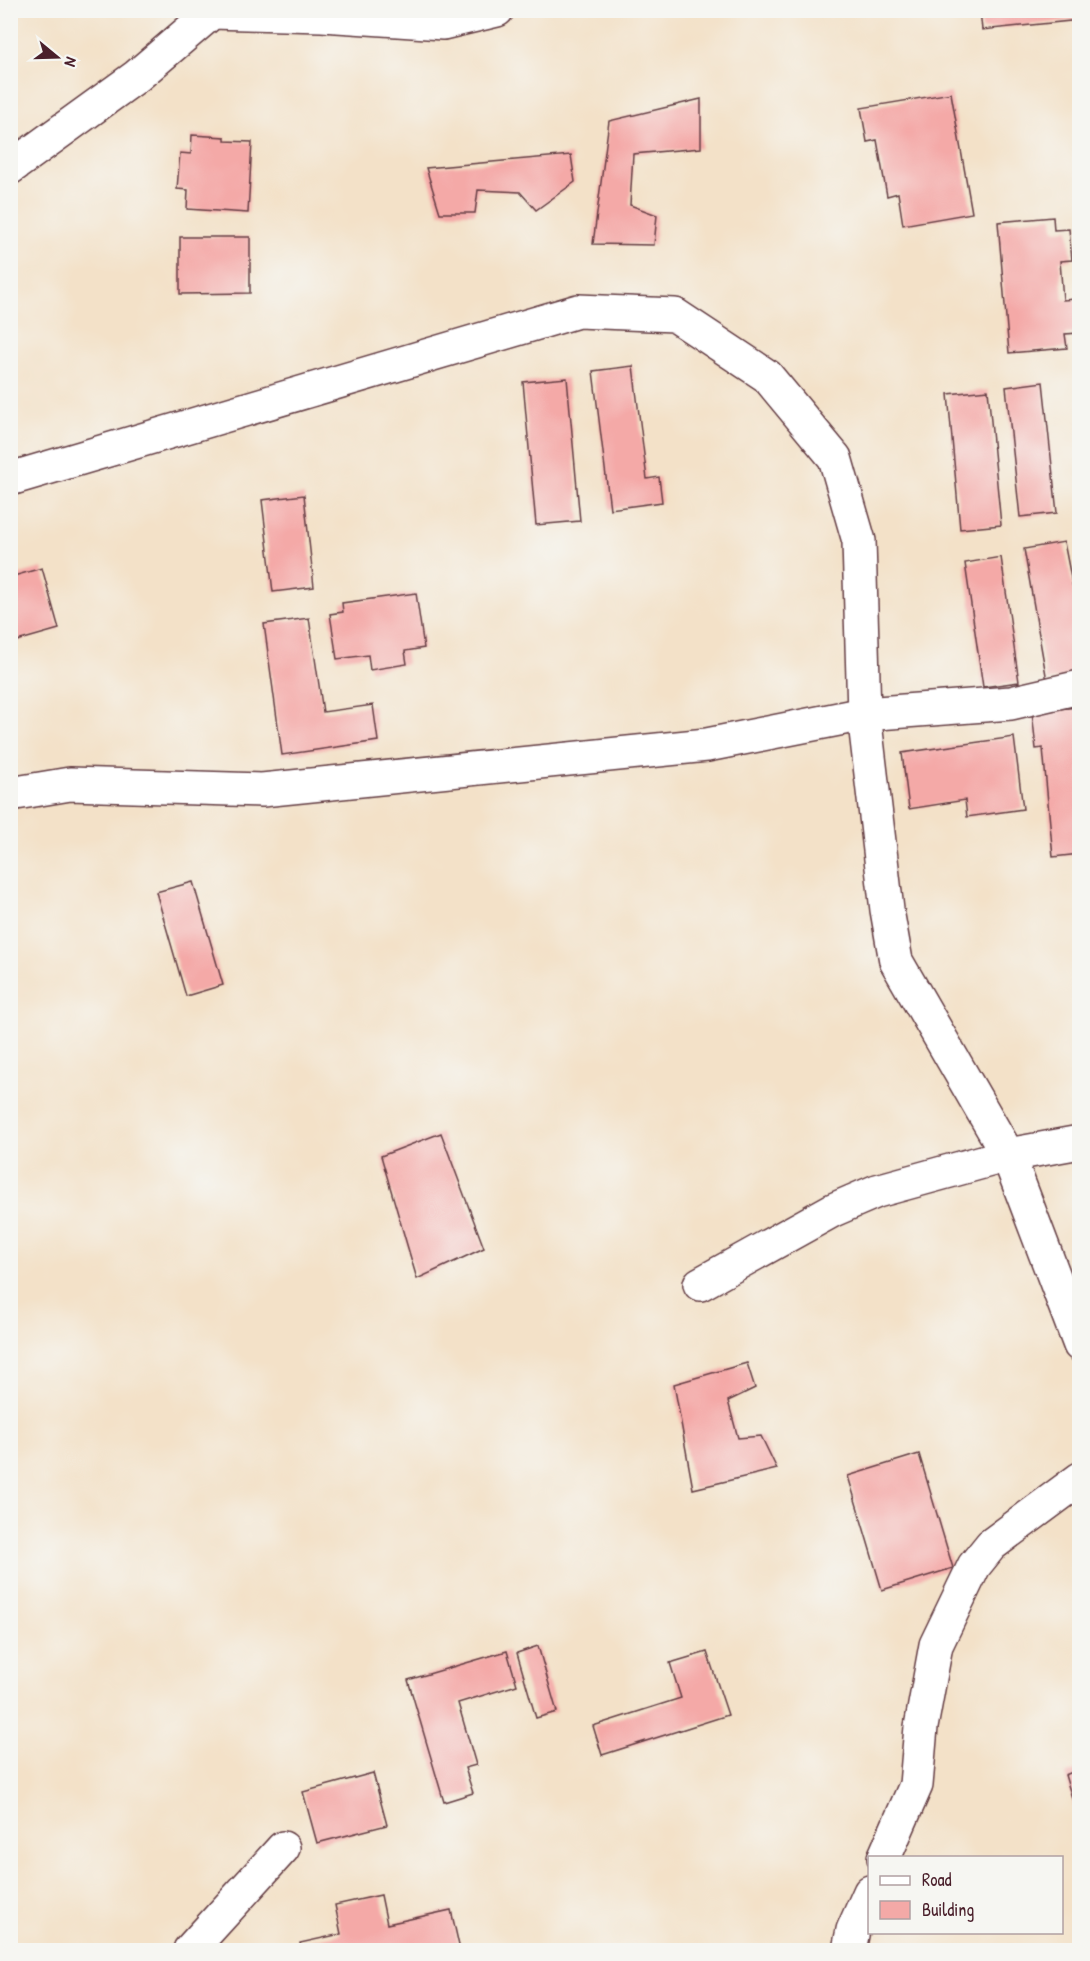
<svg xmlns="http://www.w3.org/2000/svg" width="1090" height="1961" viewBox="0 0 1090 1961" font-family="'Patrick Hand',sans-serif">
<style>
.building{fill:#f4a9a7}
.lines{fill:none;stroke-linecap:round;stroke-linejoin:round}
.minor-casing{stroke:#633c43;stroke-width:36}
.minor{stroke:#fff;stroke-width:33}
</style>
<rect width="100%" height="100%" fill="#f6f6f2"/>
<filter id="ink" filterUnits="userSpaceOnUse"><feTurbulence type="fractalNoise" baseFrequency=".0167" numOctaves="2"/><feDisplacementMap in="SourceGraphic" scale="12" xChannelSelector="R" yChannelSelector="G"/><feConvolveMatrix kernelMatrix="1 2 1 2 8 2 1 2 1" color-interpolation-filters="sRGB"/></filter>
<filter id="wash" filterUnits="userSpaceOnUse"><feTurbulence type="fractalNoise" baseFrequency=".008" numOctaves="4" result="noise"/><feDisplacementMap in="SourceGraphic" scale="24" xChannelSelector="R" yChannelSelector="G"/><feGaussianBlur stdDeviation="1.35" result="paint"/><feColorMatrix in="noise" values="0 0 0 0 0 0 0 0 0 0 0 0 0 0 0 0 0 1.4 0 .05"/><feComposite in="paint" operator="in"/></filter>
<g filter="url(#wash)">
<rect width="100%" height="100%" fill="#f3e1c8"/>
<g id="blocks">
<g class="building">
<path d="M 980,10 L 1080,10 L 1080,20 L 982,30 Z"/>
<path d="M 951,93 L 972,213 L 903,225 L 898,193 L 887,196 L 877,140 L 867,142 L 861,108 Z"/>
<path d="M 701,99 L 701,148 L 633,154 L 630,205 L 657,215 L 654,245 L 593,244 L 609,121 Z"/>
<path d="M 192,135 L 225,137 L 225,141 L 252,142 L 248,213 L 187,209 L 188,190 L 177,189 L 180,153 L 191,154 Z"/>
<path d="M 571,155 L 575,182 L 536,210 L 520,192 L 478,190 L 475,213 L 440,213 L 426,168 Z"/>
<path d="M 1053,217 L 1054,230 L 1069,229 L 1072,260 L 1060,261 L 1063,300 L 1076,299 L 1079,333 L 1065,334 L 1067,348 L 1009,353 L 998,222 Z"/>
<path d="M 180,237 L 250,237 L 250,293 L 180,294 Z"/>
<path d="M 633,366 L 647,479 L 659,477 L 662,502 L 610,509 L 593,371 Z"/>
<path d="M 567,378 L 580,521 L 536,525 L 523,382 Z"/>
<path d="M 1043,382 L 1057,513 L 1020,517 L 1006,387 Z"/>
<path d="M 988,390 L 1001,525 L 960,529 L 948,394 Z"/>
<path d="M 304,495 L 314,587 L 273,592 L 262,500 Z"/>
<path d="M 1064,542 L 1080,624 L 1080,675 L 1047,681 L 1024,549 Z"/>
<path d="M 1001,557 L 1019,682 L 983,687 L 965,563 Z"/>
<path d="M 42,568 L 59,629 L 10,643 L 10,577 Z"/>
<path d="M 416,593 L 424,648 L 405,651 L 407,664 L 370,670 L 368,655 L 337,659 L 330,614 L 343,612 L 342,603 Z"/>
<path d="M 309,618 L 323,712 L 373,705 L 378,741 L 282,755 L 264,624 Z"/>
<path d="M 1080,707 L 1080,854 L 1053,857 L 1043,748 L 1036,749 L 1032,711 Z"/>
<path d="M 1014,737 L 1023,809 L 967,817 L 965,800 L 909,809 L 902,753 Z"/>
<path d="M 193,882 L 223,985 L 186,996 L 156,892 Z"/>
<path d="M 441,1133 L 484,1248 L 417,1279 L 381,1156 Z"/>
<path d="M 747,1363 L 755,1388 L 728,1401 L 738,1438 L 761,1436 L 777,1469 L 693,1489 L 674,1384 Z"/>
<path d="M 919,1454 L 953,1568 L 882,1590 L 848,1476 Z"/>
<path d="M 538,1646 L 557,1712 L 536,1718 L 517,1653 Z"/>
<path d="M 507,1651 L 517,1685 L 458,1703 L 476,1765 L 465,1768 L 473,1793 L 444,1802 L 408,1680 Z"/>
<path d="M 707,1652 L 728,1715 L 602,1755 L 593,1726 L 681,1698 L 670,1663 Z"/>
<path d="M 1080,1769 L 1080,1820 L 1079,1821 L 1065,1775 Z"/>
<path d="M 373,1773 L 387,1825 L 317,1843 L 303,1792 Z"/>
<path d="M 381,1895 L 387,1924 L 451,1910 L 460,1950 L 301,1950 L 300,1943 L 341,1934 L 335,1905 Z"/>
</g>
</g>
</g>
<g filter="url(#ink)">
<use href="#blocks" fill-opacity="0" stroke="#633c43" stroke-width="1.5"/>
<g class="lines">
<defs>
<g id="minor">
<path d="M 10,168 L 137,76 L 212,12 L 322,15 L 443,23 L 497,10"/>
<path d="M 10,479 L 578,311 L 675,315 L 767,376 L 835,458 L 859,541 L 864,714 L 887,910 L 896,961 L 1008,1155 L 1080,1345"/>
<path d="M 10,794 L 70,784 L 262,790 L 707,745 L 864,714 L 1011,703 L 1080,687"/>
<path d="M 700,1284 L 833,1210 L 877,1191 L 1008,1155 L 1080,1142"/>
<path d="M 884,1858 L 916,1785 L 921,1727 L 936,1645 L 974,1566 L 991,1545 L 1080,1479"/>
<path d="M 190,1950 L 283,1848"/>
<path d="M 849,1950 L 853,1930 L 870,1892"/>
</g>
</defs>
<use href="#minor" class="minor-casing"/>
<use href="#minor" class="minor"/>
</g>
</g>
<rect width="1090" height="1961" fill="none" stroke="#f6f6f2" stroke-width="36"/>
<rect x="868" y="1856" width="195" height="78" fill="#f6f6f2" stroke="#b1a0a2" stroke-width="1.5"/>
<rect x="880" y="1876" width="30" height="9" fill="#ffffff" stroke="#b1a0a2" stroke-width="1.5"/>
<text x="922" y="1886" font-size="18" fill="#4a1f2b">Road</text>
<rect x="880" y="1901" width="30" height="18" fill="#f4a9a7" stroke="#b1a0a2" stroke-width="1.5"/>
<text x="922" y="1916" font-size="18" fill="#4a1f2b">Building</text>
<g transform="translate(57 57) rotate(109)" stroke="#f6f6f2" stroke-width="4.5" paint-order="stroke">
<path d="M0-4.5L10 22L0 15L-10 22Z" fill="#4a1f2b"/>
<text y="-9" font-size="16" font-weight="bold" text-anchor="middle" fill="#4a1f2b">N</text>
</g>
</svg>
